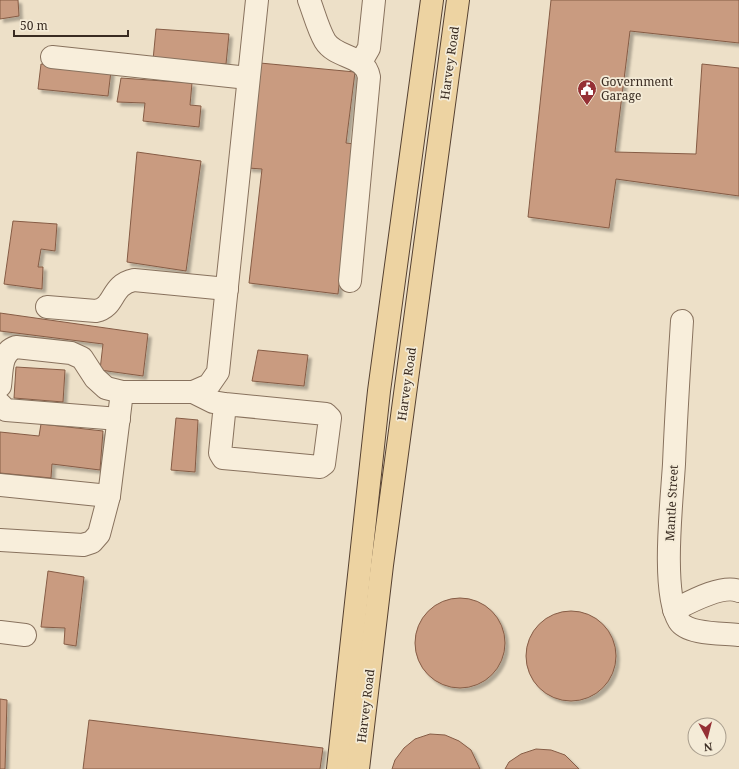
<svg xmlns="http://www.w3.org/2000/svg" width="739" height="769" viewBox="0 0 739 769" font-family="'Noto Serif',serif">
<style>
.building{fill:#c99b80;stroke:#865c45;filter:url(#shadow)}
.lines{fill:none;stroke-linecap:round;stroke-linejoin:round}
.minor-casing{stroke:#88725e;stroke-width:24}
.major-casing{stroke:#564131;stroke-width:24}
.minor{stroke:#f8eedb;stroke-width:22}
.major{stroke:#edd3a2;stroke-width:22}
.labels{text-anchor:middle;stroke-width:3.5;stroke-linejoin:round;paint-order:stroke}
.street-label{font-size:12px;fill:#392b21;stroke:#f4ebd7}
.poi-label{font-size:12px;fill:#392b21;stroke:#f4ebd7;text-anchor:start}
</style>
<defs>
<filter id="shadow"><feDropShadow dx="3.5" dy="3.5" stdDeviation="1" flood-color="#0004"/></filter>
</defs>
<rect width="100%" height="100%" fill="#ede0c8"/>
<g class="building">
<path d="M 0,0 L 18,0 L 19,16 L 0,19 Z"/>
<path d="M 551,0 L 739,0 L 739,43 L 630,31 L 615,152 L 696,154 L 702,64 L 739,68 L 739,196 L 616,179 L 609,228 L 528,217 Z"/>
<path d="M 156,29 L 229,34 L 226,64 L 153,60 Z"/>
<path d="M 260,63 L 355,72 L 346,143 L 355,144 L 338,294 L 249,283 L 262,169 L 248,168 Z"/>
<path d="M 41,64 L 111,71 L 108,96 L 38,89 Z"/>
<path d="M 121,78 L 192,83 L 190,105 L 201,106 L 199,127 L 143,121 L 145,103 L 117,102 Z"/>
<path d="M 137,152 L 201,161 L 186,271 L 127,262 Z"/>
<path d="M 13,221 L 57,224 L 55,251 L 41,249 L 38,267 L 43,267 L 42,289 L 4,284 Z"/>
<path d="M 0,313 L 148,334 L 143,376 L 100,370 L 103,344 L 0,331 Z"/>
<path d="M 258,350 L 308,355 L 304,386 L 252,381 Z"/>
<path d="M 16,367 L 65,370 L 63,402 L 14,398 Z"/>
<path d="M 176,418 L 198,420 L 195,472 L 171,470 Z"/>
<path d="M 41,424 L 103,431 L 100,470 L 52,464 L 51,478 L 0,473 L 0,432 L 39,436 Z"/>
<path d="M 48,571 L 84,577 L 76,646 L 64,644 L 65,628 L 41,627 Z"/>
<circle cx="460" cy="643" r="45"/>
<circle cx="571" cy="656" r="45"/>
<path d="M 0,699 L 7,700 L 5,769 L 0,769 Z"/>
<path d="M 89,720 L 323,748 L 320,769 L 83,769 Z"/>
<path d="M 430,734 L 445,735 L 459,741 L 471,750 L 480,769 L 392,769 L 395,760 L 404,748 L 415,739 Z"/>
<path d="M 536,749 L 551,750 L 565,755 L 579,769 L 505,769 L 509,762 L 521,754 Z"/>
</g>
<g class="lines">
<defs>
<g id="minor">
<path d="M 309,0 C 314,13 318,29 325,41 C 336,59 365,54 369,77 L 350,281"/>
<path d="M 52,57 L 248,78"/>
<path d="M 361,62 L 369,48 L 374,0"/>
<path d="M 47,307 L 96,311 C 116,307 110,285 134,280 L 227,289"/>
<path d="M 682,321 C 679,368 676,416 674,464 C 672,499 661,593 679,621 C 688,635 723,633 739,635"/>
<path d="M 0,386 C 2,372 0,352 16,347 L 71,353 L 82,358 L 95,378 L 106,388 L 122,392"/>
<path d="M 193,392 L 213,402 L 225,404 L 326,414 L 330,418 L 324,464 L 320,467 L 223,458 L 220,453 L 225,404"/>
<path d="M 0,404 L 6,410 L 119,419"/>
<path d="M 0,485 L 109,496"/>
<path d="M 0,540 L 83,545 L 92,542 L 99,534 L 109,496 L 122,392 L 193,392 L 209,385 L 218,372 L 257,0"/>
<path d="M 674,610 C 690,602 722,584 739,591"/>
<path d="M 0,632 L 25,635"/>
</g>
<g id="major">
<path d="M 338,769 L 379,391 L 432,0"/>
<path d="M 358,769 L 382,565 L 458,0"/>
</g>
</defs>
<use href="#minor" class="minor-casing"/>
<use href="#major" class="major-casing"/>
<use href="#minor" class="minor"/>
<use href="#major" class="major"/>
</g>
<defs>
<symbol id="civic-pin" viewBox="-11 -11 22 30"><path d="M0 17L-7.5 6A9.5 9.5 0 1 1 7.5 6Z" fill="#953035" stroke="#f4ebd7"/><path d="M-.6-6.5H3V-4.5H.6V-3L4-1V1h2V6H-6V1h2V-1L-.6-3ZM-1.2 2.5V6h2.4V2.5Z" fill="#fff"/></symbol>
</defs>
<g fill-rule="evenodd">
<use href="#civic-pin" x="576" y="78" width="22" height="30"/>
</g>
<g class="labels">
<g class="street-label">
<text transform="translate(450 63) rotate(-82)" y="4">Harvey Road</text>
<text transform="translate(407 384) rotate(-82)" y="4">Harvey Road</text>
<text transform="translate(672 503) rotate(-87)" y="4">Mantle Street</text>
<text transform="translate(366 706) rotate(-83)" y="4">Harvey Road</text>
</g>
<g class="poi-label">
<text x="601" y="86">Government<tspan x="601" dy="14">Garage</tspan></text>
</g>
</g>
<g transform="translate(707 737) rotate(173)"><circle r="19" fill="#f4ebd7" stroke="#a99e8e"/>
<path d="M0-3L7 15L0 10L-7 15Z" fill="#953035"/>
<text y="-6" font-size="11" font-weight="bold" text-anchor="middle" fill="#392b21">N</text>
</g>
<path d="M14 30v6h114v-6" fill="none" stroke="#392b21" stroke-width="2"/>
<text x="20" y="30" font-size="12" fill="#392b21" stroke="#f4ebd7" stroke-width="3" paint-order="stroke">50 m</text>
</svg>
